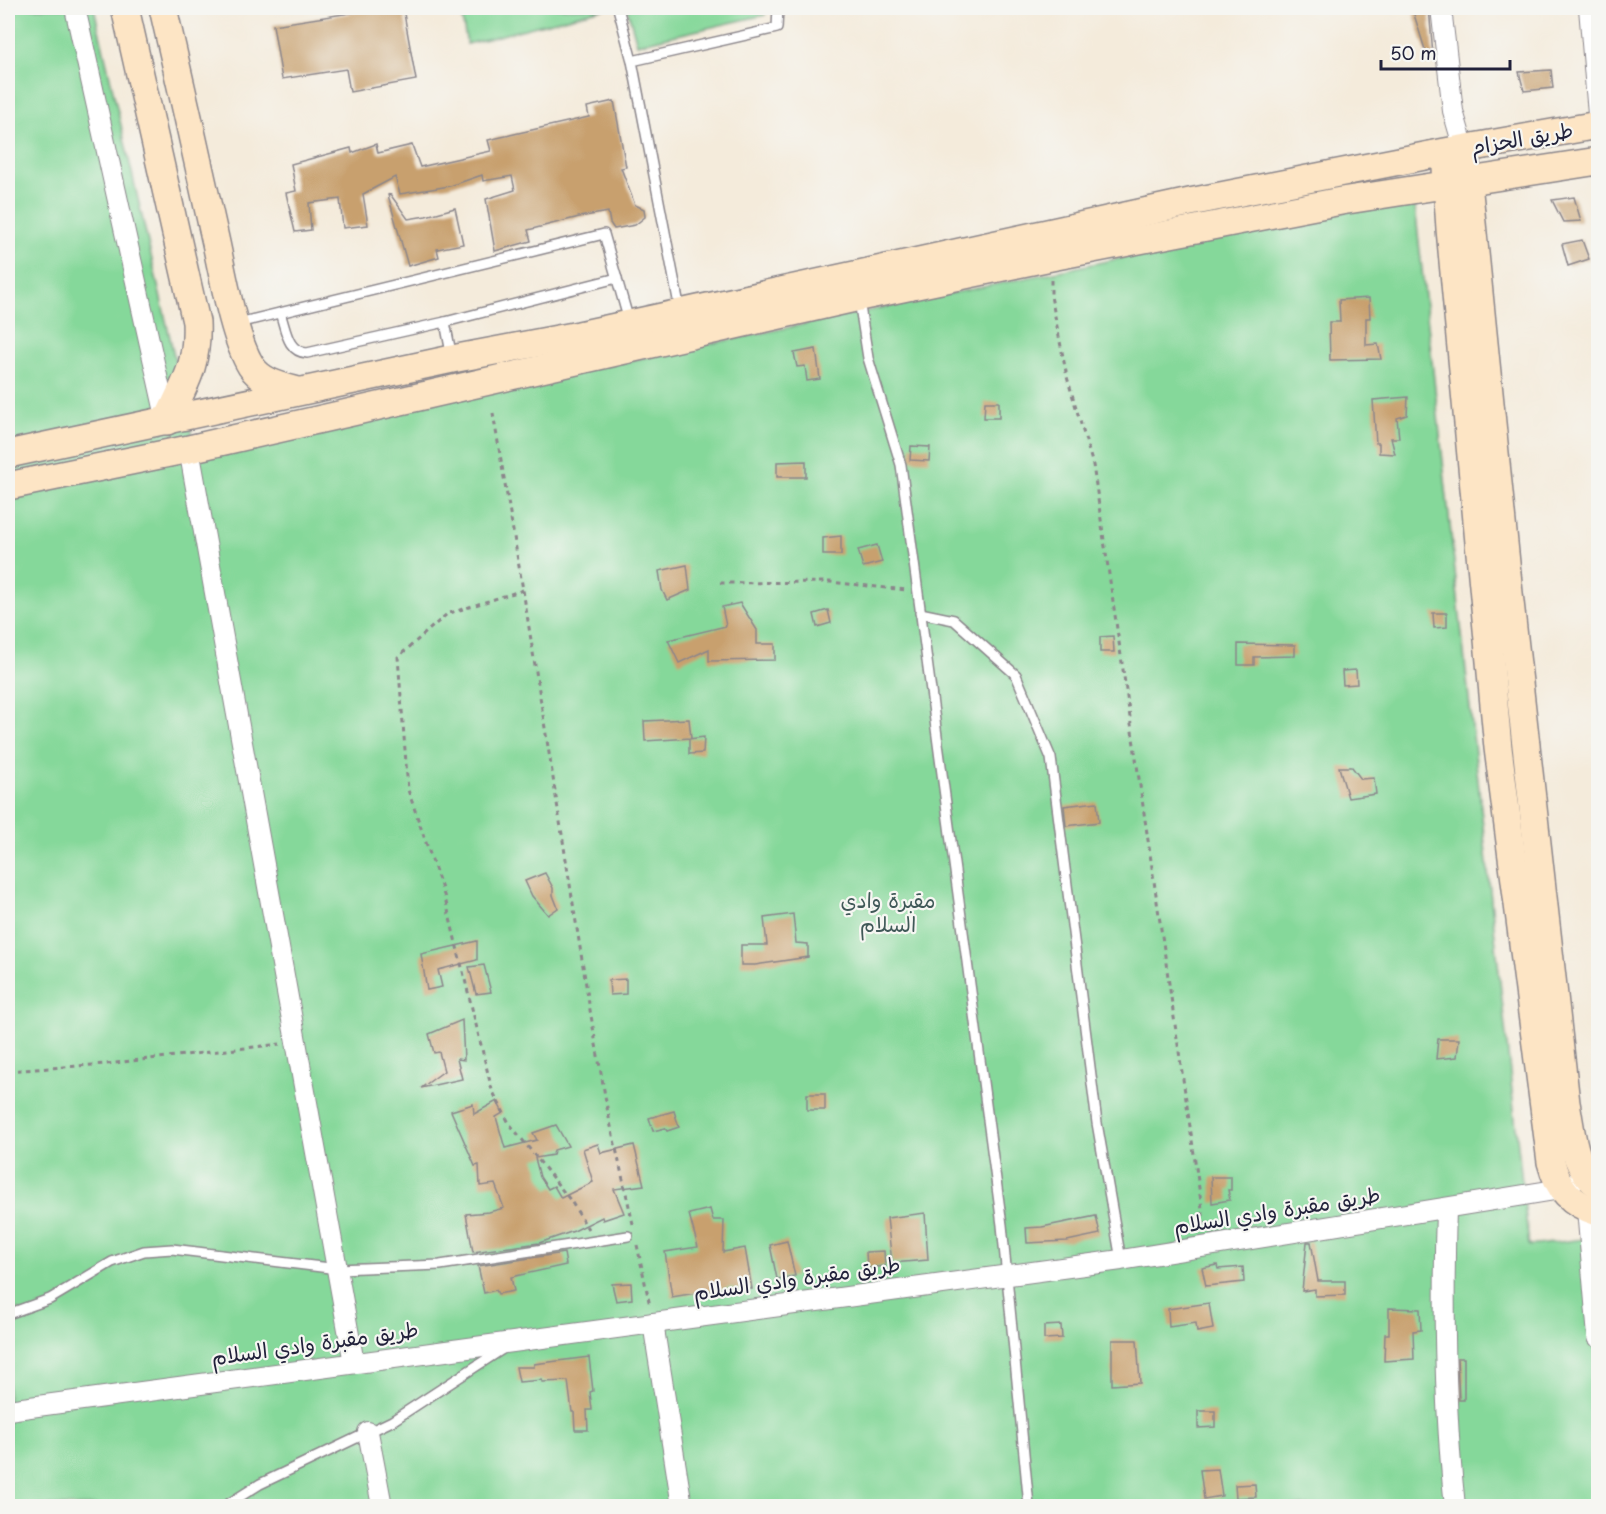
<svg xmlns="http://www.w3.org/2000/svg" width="1606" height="1514" viewBox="0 0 1606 1514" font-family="'Playpen Sans','Playpen Sans Arabic',sans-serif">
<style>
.green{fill:#85d89a;stroke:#547d6a;stroke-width:1.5}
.building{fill:#c8a06e}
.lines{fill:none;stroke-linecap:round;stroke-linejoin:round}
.lane-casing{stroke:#8b868b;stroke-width:12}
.street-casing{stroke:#8b868b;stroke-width:22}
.secondary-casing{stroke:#8b868b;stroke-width:30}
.path{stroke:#8b868b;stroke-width:3;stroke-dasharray:4.5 4.5;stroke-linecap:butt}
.lane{stroke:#fff;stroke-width:9}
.street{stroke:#fff;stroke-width:20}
.secondary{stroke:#fde5c5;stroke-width:27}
.labels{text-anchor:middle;stroke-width:4.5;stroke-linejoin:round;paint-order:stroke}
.street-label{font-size:21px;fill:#22223b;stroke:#f6f6f2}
.park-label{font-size:21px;fill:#405958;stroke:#f6f6f2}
</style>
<rect width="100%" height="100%" fill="#f6f6f2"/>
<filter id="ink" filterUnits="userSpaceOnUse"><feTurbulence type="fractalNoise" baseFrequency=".0167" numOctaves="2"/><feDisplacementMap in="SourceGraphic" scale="12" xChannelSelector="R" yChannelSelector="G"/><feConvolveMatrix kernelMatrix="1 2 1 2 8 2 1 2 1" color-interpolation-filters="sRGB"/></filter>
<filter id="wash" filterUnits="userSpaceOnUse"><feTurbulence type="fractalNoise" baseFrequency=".008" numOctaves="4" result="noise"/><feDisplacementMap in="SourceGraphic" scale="24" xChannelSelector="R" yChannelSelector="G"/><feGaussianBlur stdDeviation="1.35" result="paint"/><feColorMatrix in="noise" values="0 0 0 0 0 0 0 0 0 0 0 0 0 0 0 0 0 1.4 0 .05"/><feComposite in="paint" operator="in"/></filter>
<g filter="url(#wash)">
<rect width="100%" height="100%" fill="#f4ebdb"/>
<g class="green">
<path d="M 8,8 L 94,8 L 196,451 L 1414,197 L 1529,1246 L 1598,1237 L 1598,1506 L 8,1506 Z"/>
<path d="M 460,8 L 606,8 L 467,44 Z"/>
<path d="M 627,8 L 765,8 L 765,15 L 637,44 Z"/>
</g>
<g id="blocks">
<g class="building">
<path d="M 382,8 L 403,8 L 416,80 L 350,92 L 346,69 L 282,79 L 273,25 Z"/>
<path d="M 1412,8 L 1429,8 L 1433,55 L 1427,56 Z"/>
<path d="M 1551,70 L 1553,88 L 1524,91 L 1519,72 Z"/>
<path d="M 614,101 L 626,167 L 621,168 L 635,205 L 644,209 L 645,217 L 635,225 L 614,229 L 610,223 L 608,212 L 579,217 L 528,230 L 531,241 L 495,251 L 486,199 L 515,190 L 512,176 L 483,181 L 482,175 L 450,186 L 400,194 L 395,177 L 363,194 L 368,225 L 343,228 L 340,199 L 309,203 L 311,230 L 295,232 L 286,193 L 296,191 L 291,164 L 351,148 L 352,153 L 376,144 L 378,153 L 412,145 L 420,167 L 491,151 L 488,140 L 589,117 L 587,107 Z"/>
<path d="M 390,194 L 408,219 L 426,216 L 455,208 L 463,244 L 437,249 L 439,257 L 408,266 L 388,195 Z"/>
<path d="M 1574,197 L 1581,221 L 1563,222 L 1552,200 Z"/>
<path d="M 1582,240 L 1589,259 L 1568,266 L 1562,244 Z"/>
<path d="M 1369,298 L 1370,318 L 1366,318 L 1366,345 L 1378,344 L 1381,359 L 1330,360 L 1329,322 L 1340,322 L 1339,300 Z"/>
<path d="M 816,349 L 820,379 L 807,381 L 805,366 L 797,367 L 794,353 Z"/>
<path d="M 1408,397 L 1407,415 L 1397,418 L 1399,438 L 1391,438 L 1395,454 L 1379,453 L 1379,443 L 1376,443 L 1373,400 Z"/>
<path d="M 985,402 L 999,402 L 999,418 L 984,418 Z"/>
<path d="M 911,446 L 930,447 L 929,461 L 910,460 Z"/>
<path d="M 806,461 L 806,477 L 777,477 L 777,462 Z"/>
<path d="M 841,536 L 841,555 L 823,555 L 823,538 Z"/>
<path d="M 877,545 L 882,562 L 863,567 L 858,550 Z"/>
<path d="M 687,565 L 690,590 L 667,600 L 662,590 L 659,571 Z"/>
<path d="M 740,603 L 757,630 L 757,644 L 775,644 L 775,660 L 709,661 L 709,649 L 679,663 L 668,640 L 726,626 L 722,607 Z"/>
<path d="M 828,610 L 831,623 L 817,627 L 814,614 Z"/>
<path d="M 1433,613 L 1447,613 L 1447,627 L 1434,628 Z"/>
<path d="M 1113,636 L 1114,652 L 1100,652 L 1100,637 Z"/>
<path d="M 1238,644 L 1295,645 L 1295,656 L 1254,657 L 1254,665 L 1238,665 Z"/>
<path d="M 1356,670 L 1357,684 L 1343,685 L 1342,671 Z"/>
<path d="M 689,719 L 691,738 L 645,741 L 644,721 Z"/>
<path d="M 704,737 L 703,753 L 689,754 L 689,739 Z"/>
<path d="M 1339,767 L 1352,767 L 1361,779 L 1374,778 L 1376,794 L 1348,798 Z"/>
<path d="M 1097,802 L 1099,822 L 1066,826 L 1064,806 Z"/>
<path d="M 545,873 L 553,888 L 553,895 L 558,908 L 548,915 L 532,896 L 525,881 Z"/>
<path d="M 793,914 L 796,943 L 808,944 L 808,957 L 755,965 L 741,965 L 741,945 L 767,945 L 764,918 Z"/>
<path d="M 477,941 L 477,960 L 438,970 L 442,987 L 427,990 L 421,954 Z"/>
<path d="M 484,965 L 491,992 L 476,994 L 469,967 Z"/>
<path d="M 626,979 L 626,994 L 610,995 L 609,980 Z"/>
<path d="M 462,1020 L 464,1060 L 457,1059 L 462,1079 L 421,1088 L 444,1071 L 439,1052 L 434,1053 L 429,1034 Z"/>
<path d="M 1438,1039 L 1459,1039 L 1457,1057 L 1436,1059 Z"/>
<rect x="807" y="1094" width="18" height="16"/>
<path d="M 497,1101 L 503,1113 L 496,1117 L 505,1148 L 537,1140 L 533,1133 L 556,1125 L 568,1146 L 554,1150 L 553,1155 L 535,1158 L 540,1177 L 548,1189 L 554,1186 L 561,1198 L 593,1182 L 583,1149 L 598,1144 L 601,1153 L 634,1145 L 644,1185 L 614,1189 L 624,1213 L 603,1220 L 602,1217 L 574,1231 L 539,1243 L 473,1252 L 466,1214 L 489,1212 L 504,1208 L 495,1184 L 480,1186 L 479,1165 L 475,1166 L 451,1111 L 473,1104 L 474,1114 Z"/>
<path d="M 674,1111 L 679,1127 L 667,1131 L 665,1128 L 653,1131 L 649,1118 Z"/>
<path d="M 1211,1177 L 1231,1177 L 1231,1190 L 1228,1190 L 1230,1200 L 1212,1203 Z"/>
<path d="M 710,1209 L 713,1220 L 724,1220 L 723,1252 L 745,1248 L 752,1289 L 732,1289 L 733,1287 L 672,1297 L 665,1252 L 698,1247 L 689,1214 Z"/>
<path d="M 925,1213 L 928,1260 L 892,1263 L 887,1218 Z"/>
<path d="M 1096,1216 L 1100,1234 L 1067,1241 L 1027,1243 L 1026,1228 L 1042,1227 Z"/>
<path d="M 787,1241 L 795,1276 L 777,1279 L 770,1245 Z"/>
<path d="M 1307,1242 L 1311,1242 L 1318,1281 L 1345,1281 L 1345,1295 L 1315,1296 L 1315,1289 L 1302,1291 Z"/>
<path d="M 884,1251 L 885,1266 L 867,1268 L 866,1252 Z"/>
<path d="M 564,1253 L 566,1265 L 511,1277 L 514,1291 L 498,1294 L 496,1290 L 484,1293 L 478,1266 Z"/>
<path d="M 1217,1265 L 1218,1269 L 1243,1267 L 1244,1282 L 1206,1286 L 1202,1268 Z"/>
<path d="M 631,1283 L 632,1299 L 616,1301 L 612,1284 Z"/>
<path d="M 1209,1303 L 1213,1329 L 1197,1332 L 1196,1323 L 1169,1327 L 1168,1309 Z"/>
<path d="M 1389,1308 L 1420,1309 L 1421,1330 L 1413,1331 L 1414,1359 L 1384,1361 L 1385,1334 L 1389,1334 Z"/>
<path d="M 1061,1325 L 1062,1338 L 1044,1339 L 1044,1326 Z"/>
<path d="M 1112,1340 L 1137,1340 L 1140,1383 L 1112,1385 Z"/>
<path d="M 589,1357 L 593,1391 L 590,1392 L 592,1410 L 587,1410 L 588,1430 L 575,1430 L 574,1412 L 572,1412 L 568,1381 L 542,1382 L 542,1380 L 519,1382 L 516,1367 L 534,1367 L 534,1364 Z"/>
<path d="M 1457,1358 L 1464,1358 L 1464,1400 L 1459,1400 Z"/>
<path d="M 1198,1411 L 1215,1411 L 1215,1427 L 1198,1428 Z"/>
<path d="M 1218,1469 L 1222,1496 L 1204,1499 L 1200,1470 Z"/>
<path d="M 1255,1484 L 1256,1497 L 1236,1498 L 1235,1485 Z"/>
</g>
</g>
</g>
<g filter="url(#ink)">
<use href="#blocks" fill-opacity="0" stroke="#8b868b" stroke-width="1.5"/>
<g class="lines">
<defs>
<g id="lane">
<path d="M 618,8 L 632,61"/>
<path d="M 859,300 L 868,358 L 901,465 L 1002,1225 L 1029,1506"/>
<path d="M 680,310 L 632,61 L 777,28 L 778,8"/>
<path d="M 280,313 C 286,329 287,352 307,353 L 445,322 L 617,278"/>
<path d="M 445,322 L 452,358"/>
<path d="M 238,323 L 604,234 L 629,321"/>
<path d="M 920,613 L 954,620 L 1016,675 L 1051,758 L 1097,1123 L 1121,1260"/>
<path d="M 8,1314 L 50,1299 L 112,1262 L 144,1251 L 172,1249 L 338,1269 L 440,1265 L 628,1236"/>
<path d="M 225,1506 L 260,1484 L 392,1421 L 504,1348"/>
</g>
<g id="street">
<path d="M 75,8 L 167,421"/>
<path d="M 1441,8 L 1453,111 L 1464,149"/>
<path d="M 1589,8 L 1598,114"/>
<path d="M 189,449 L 354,1363"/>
<path d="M 1446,1208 C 1443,1308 1444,1407 1455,1506"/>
<path d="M 1587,1209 L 1598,1337"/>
<path d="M 653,1323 L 682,1506"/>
<path d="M 8,1410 L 1121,1260 L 1561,1189 L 1572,1184"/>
<path d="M 368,1432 L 382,1506"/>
</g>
<g id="secondary">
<path d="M 125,8 L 196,322 C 198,366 185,383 167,421"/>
<path d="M 163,8 C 181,86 199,165 216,243 C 223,275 234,339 251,366 C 261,382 280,386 298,391"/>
<path d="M 1466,163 L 1509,593 L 1566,1103 C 1572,1133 1572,1166 1598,1185"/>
<path d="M 1446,168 L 1450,229 L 1498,748 L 1551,1162 C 1558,1189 1571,1204 1598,1212"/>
<path d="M 8,454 L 452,359 L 579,335 L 1190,202 L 1445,152 L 1598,125"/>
<path d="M 8,486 L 189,449 L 859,297 L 1051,257 L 1341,201 L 1598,161"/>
</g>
</defs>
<use href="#lane" class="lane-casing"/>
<use href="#street" class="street-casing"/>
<use href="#secondary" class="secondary-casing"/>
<g class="path">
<path d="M 1051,280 L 1051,296 L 1067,377 L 1093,465 L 1205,1229"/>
<path d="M 493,413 L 523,590 L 590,1010 L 608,1113 L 633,1224"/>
<path d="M 720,583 L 830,582 L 906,590"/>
<path d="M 523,590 L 447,614 L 398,657 L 408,790 L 445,898 L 492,1090 L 509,1123 L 571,1201 L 588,1229"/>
<path d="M 8,1071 L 106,1064 L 280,1044"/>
<path d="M 637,1245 L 650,1306"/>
</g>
<use href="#lane" class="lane"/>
<use href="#street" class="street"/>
<use href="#secondary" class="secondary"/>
</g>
</g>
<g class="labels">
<g class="street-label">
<text transform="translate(1522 139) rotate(-10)" y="7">طريق الحزام</text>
<text transform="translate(1277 1211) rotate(-9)" y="7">طريق مقبرة وادي السلام</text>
<text transform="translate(797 1279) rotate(-8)" y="7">طريق مقبرة وادي السلام</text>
<text transform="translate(315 1344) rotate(-8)" y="7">طريق مقبرة وادي السلام</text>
</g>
<g class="park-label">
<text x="888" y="908">مقبرة وادي<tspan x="888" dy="24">السلام</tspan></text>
</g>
</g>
<rect width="1606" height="1514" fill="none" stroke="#f6f6f2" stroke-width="30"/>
<path d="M1381 60v9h129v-9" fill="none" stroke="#22223b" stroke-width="3"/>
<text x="1390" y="60" font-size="18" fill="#22223b" stroke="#f6f6f2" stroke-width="4.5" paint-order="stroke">50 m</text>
</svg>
